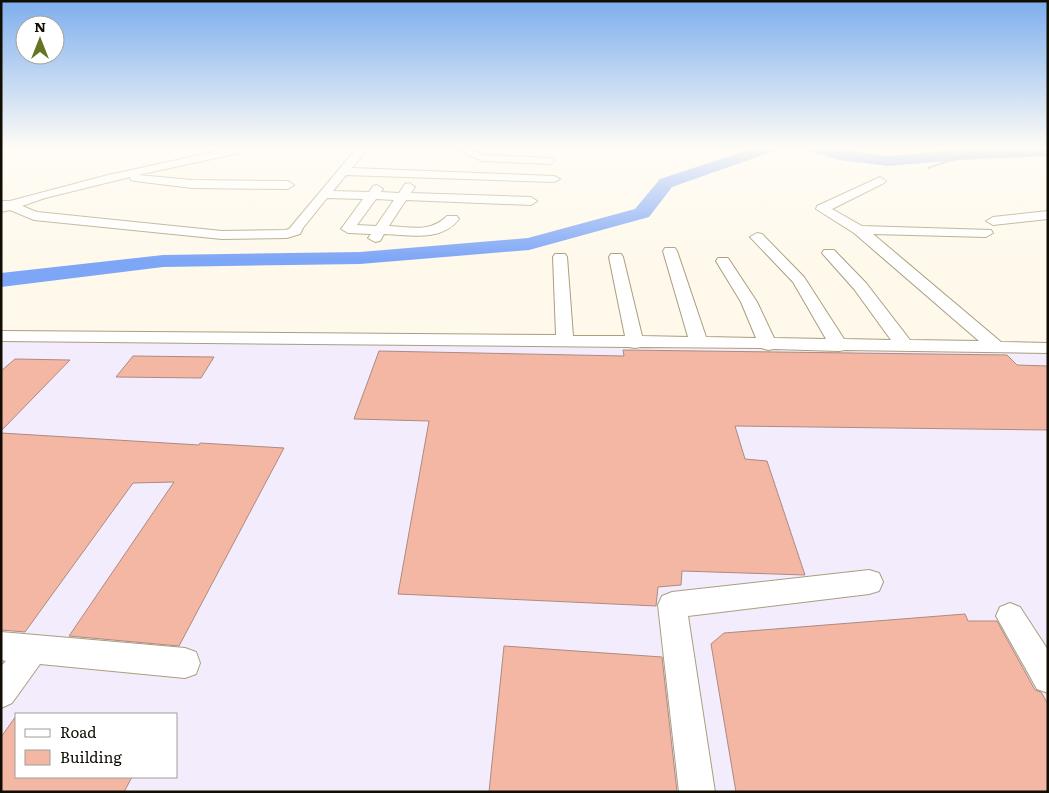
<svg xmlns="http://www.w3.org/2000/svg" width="1049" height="793" viewBox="0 0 1049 793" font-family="Literata,serif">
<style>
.industrial{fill:#f3ecfd;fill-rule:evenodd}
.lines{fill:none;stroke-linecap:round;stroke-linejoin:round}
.river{fill:#7ea6f6;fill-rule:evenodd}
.building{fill:#f3b7a4;stroke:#ae8a7f}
.minor-casing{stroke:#aa9e7e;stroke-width:2}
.path{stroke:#9b968a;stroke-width:2;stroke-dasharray:2.5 1;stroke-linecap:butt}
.minor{fill:#fff;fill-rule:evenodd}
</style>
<rect width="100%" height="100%" fill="#fef9eb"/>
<path class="industrial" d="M 1,340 L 1048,353 L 1048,792 L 1,792 ZM 16,714 L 176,714 L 176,777 L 16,777 Z"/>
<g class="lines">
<g class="river">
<path d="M 751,149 L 773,149 L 771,152 L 672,187 L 649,217 L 529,250 L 360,264 L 163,267 L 1,287 L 1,273 L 163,255 L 360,252 L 528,238 L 635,209 L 660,179 Z"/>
<path d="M 808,149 L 835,149 L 888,156 L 959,150 L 1048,149 L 1048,156 L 959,160 L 888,166 L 840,160 L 810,152 Z"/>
</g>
</g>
<g class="building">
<path d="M 623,350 L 1007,355 L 1017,365 L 1048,366 L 1048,430 L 735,426 L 745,459 L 767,461 L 805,575 L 682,571 L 681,585 L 658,587 L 656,606 L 398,594 L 429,421 L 354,419 L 379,351 L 624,356 Z"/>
<path d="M 133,356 L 214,357 L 201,378 L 116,377 Z"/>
<path d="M 15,359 L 70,360 L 1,431 L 1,371 Z"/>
<path d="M 1,433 L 199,445 L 200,443 L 284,448 L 179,646 L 69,636 L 174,482 L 133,483 L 25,632 L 1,630 Z"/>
<path d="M 965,614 L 968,621 L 997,621 L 1035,690 L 1041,692 L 1048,704 L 1048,792 L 736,792 L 711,644 L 724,633 Z"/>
<path d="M 504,646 L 662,657 L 677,792 L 489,792 Z"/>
<path d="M 16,716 L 16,777 L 132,777 L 124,792 L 1,792 L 1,737 Z"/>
</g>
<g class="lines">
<defs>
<g id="minor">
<path d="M 228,149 L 248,149 L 243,152 L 138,175 L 192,180 L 288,181 L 294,185 L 288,189 L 192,188 L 135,181 L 131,180 L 130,177 L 45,198 L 22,206 L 37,212 L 222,231 L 285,230 L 289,229 L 356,149 L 367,149 L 352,168 L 554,176 L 560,179 L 554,182 L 346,175 L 333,191 L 369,192 L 373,186 L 377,185 L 383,189 L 381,192 L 399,193 L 405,184 L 409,183 L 415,187 L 411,193 L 531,197 L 537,201 L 531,205 L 406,200 L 389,226 C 411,227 430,233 447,216 L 457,216 L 459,219 C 442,242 410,235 384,234 L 380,241 L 375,242 L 368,238 L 371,234 L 348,233 L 341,229 L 363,199 L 327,198 L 303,228 L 300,234 L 287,238 L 222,239 L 34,220 L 10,210 L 1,212 L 1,201 L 10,201 L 108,175 ZM 376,199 L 394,200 L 376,226 L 357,225 Z"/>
<path d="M 457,149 L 471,149 L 484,155 L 550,158 L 555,161 L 550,164 L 482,161 Z"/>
<path d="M 880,177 L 886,181 L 884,183 L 832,209 L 862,226 L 991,230 L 993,233 L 986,237 L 873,234 L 1001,342 L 1048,343 L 1048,353 L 845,350 L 839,351 L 774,349 L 768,350 L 761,348 L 641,347 L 635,348 L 629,347 L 1,341 L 1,331 L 556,335 L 553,257 L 555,254 L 565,254 L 567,257 L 573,336 L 625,336 L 609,257 L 611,254 L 621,254 L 623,257 L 642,336 L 688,337 L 663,251 L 665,248 L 675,248 L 677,251 L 706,337 L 756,338 L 741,302 L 716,261 L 718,258 L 728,258 L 757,302 L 774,338 L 826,339 L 793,282 L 750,237 L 757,233 L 762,234 L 804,277 L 844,339 L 891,340 L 854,289 L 822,253 L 824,250 L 834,250 L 866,283 L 910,340 L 979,341 L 854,233 L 816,209 L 817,206 Z"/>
<path d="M 1048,211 L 1048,219 L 993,225 L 986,221 L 993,217 Z"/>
<path d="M 869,570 L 879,573 L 883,582 L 879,591 L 869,594 L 688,616 L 715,792 L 679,792 L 658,605 L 662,596 L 672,592 Z"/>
<path d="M 1010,603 L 1020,607 L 1048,650 L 1048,693 L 1037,689 L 996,616 L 1000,607 Z"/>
<path d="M 1,632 L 185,648 L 196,652 L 200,663 L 196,674 L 185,678 L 40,664 L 12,703 L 1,708 L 1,666 L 6,661 L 1,660 Z"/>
</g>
</defs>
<use href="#minor" class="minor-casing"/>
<path class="path" d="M 928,168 L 961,157 L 1048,153"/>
<use href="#minor" class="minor"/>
</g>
<linearGradient id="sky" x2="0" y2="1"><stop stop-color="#7daeee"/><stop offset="0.57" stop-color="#fffcf6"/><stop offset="1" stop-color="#fffcf6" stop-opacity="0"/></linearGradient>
<rect width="1049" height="260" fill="url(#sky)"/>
<rect width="1049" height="793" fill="none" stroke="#110d03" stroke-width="5"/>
<rect x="15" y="713" width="162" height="65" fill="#ffffff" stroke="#a09e9a"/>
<rect x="25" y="729" width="25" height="8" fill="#ffffff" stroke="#a09e9a"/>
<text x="60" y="738" font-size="15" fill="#110d03">Road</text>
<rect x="25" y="750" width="25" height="15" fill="#f3b7a4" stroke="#a09e9a"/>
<text x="60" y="763" font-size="15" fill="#110d03">Building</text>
<g transform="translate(40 40)"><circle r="24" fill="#ffffff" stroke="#a09e9a"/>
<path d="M0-4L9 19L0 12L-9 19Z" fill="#647523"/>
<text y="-8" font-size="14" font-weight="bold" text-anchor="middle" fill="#110d03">N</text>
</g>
</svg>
